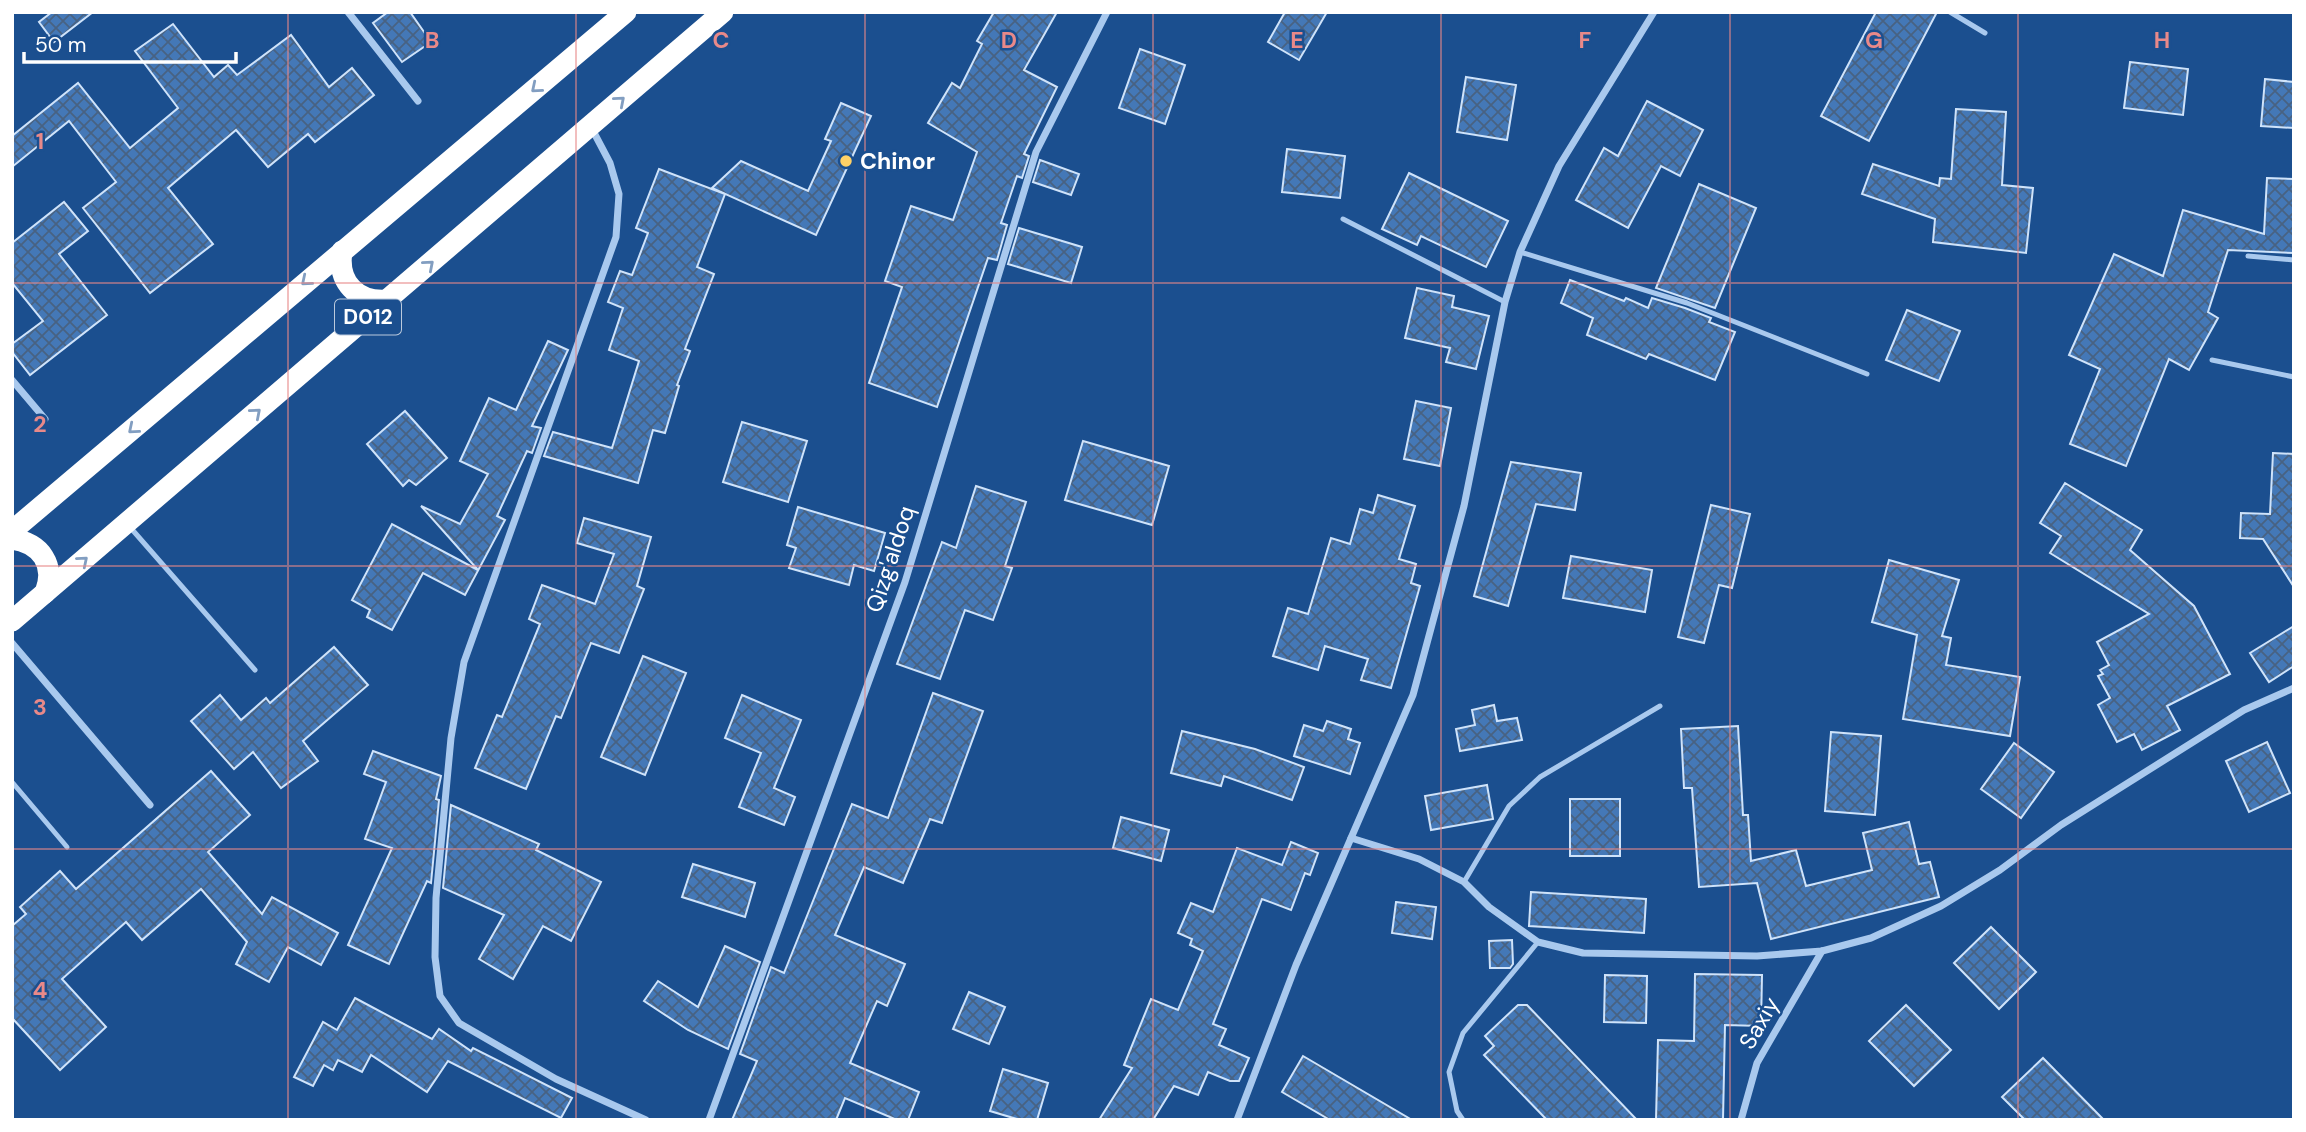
<svg xmlns="http://www.w3.org/2000/svg" width="2306" height="1132" viewBox="0 0 2306 1132" font-family="'DM Sans',sans-serif">
<style>
.building{fill:url(#building-cross-hatch);stroke:#cfe3fa;stroke-width:2}
.lines{fill:none;stroke-linecap:round;stroke-linejoin:round}
.lane{stroke:#a9c9ee;stroke-width:5}
.street{stroke:#a9c9ee;stroke-width:7}
.highway{stroke:#fff;stroke-width:21}
.oneway{stroke:#829ec1}
.grid{fill:none;stroke:#e88989;stroke-width:2;stroke-opacity:0.55}
.poi-dot{fill:#ffd166;stroke:#1b4f8f;stroke-width:2.5}
.labels{text-anchor:middle;stroke-width:5;stroke-linejoin:round;paint-order:stroke}
.shield{fill:#1b4f8f;stroke:#bbcadd;stroke-width:2}
.shield-label{font-size:21px;font-weight:bold;fill:#fff}
.poi-label{font-size:23px;font-weight:bold;fill:#fff;stroke:#1b4f8f;text-anchor:start}
.street-label{font-size:23px;fill:#fff;stroke:#1b4f8f}
.grid-label{font-size:23px;text-anchor:middle;font-weight:bold;fill:#e88989;stroke:#1b4f8f;stroke-width:5;stroke-linejoin:round;paint-order:stroke}
</style>
<defs>
<pattern id="building-cross-hatch" width="8" height="8" patternUnits="userSpaceOnUse" patternTransform="scale(1.75)"><rect width="8" height="8" fill="#4478b7"/><path d="M0 0l8 8M0 8l8-8" fill="none" stroke="#486282"/></pattern>
</defs>
<rect width="100%" height="100%" fill="#1b4f8f"/>
<g class="building">
<path d="M 52,12 L 93,12 L 54,42 L 39,22 Z"/>
<path d="M 388,12 L 410,12 L 431,42 L 402,62 L 373,23 Z"/>
<path d="M 994,12 L 1057,12 L 1024,70 L 1057,87 L 1024,154 L 1029,156 L 1022,178 L 1017,176 L 1001,223 L 1007,225 L 997,260 L 988,258 L 937,407 L 869,383 L 902,287 L 885,281 L 911,206 L 953,220 L 977,152 L 928,123 L 952,83 L 960,88 L 982,44 L 977,41 Z"/>
<path d="M 1285,12 L 1327,12 L 1299,60 L 1268,42 Z"/>
<path d="M 1876,12 L 1937,12 L 1869,141 L 1821,116 Z"/>
<path d="M 173,24 L 214,77 L 228,65 L 237,75 L 291,35 L 329,87 L 352,68 L 374,95 L 315,142 L 308,134 L 268,167 L 236,130 L 168,188 L 213,244 L 150,293 L 83,208 L 116,182 L 69,121 L 12,167 L 12,136 L 78,83 L 130,148 L 178,108 L 135,51 Z"/>
<path d="M 1140,49 L 1185,65 L 1165,124 L 1119,108 Z"/>
<path d="M 2130,62 L 2188,69 L 2183,115 L 2124,108 Z"/>
<path d="M 1466,77 L 1516,85 L 1507,140 L 1457,132 Z"/>
<path d="M 2265,79 L 2294,82 L 2294,128 L 2261,126 Z"/>
<path d="M 1647,101 L 1703,130 L 1680,176 L 1661,166 L 1628,228 L 1576,200 L 1604,148 L 1618,156 Z"/>
<path d="M 841,103 L 871,116 L 816,235 L 712,188 L 741,161 L 808,191 L 831,141 L 825,139 Z"/>
<path d="M 1956,109 L 2006,112 L 2002,185 L 2033,188 L 2026,253 L 1933,242 L 1935,219 L 1862,194 L 1873,164 L 1939,186 L 1940,178 L 1951,179 Z"/>
<path d="M 1287,149 L 1345,156 L 1340,198 L 1282,192 Z"/>
<path d="M 1040,160 L 1079,174 L 1071,195 L 1033,182 Z"/>
<path d="M 659,169 L 725,194 L 697,267 L 714,274 L 685,349 L 690,351 L 677,385 L 679,386 L 665,433 L 653,430 L 638,483 L 544,456 L 553,432 L 612,448 L 639,361 L 609,350 L 623,308 L 608,302 L 620,271 L 632,275 L 648,233 L 636,228 Z"/>
<path d="M 1409,173 L 1508,221 L 1486,267 L 1421,236 L 1417,245 L 1382,229 Z"/>
<path d="M 2267,178 L 2294,179 L 2294,253 L 2228,250 L 2208,312 L 2218,318 L 2189,370 L 2169,359 L 2126,466 L 2070,444 L 2100,369 L 2069,355 L 2114,254 L 2163,276 L 2183,210 L 2264,234 Z"/>
<path d="M 1699,184 L 1756,208 L 1715,308 L 1656,288 Z"/>
<path d="M 64,202 L 88,231 L 59,254 L 107,315 L 30,375 L 12,352 L 12,344 L 43,321 L 12,283 L 12,243 Z"/>
<path d="M 1019,228 L 1082,247 L 1071,283 L 1008,264 Z"/>
<path d="M 1570,280 L 1624,301 L 1626,298 L 1648,308 L 1652,298 L 1685,308 L 1711,318 L 1709,322 L 1735,332 L 1715,380 L 1649,354 L 1646,359 L 1587,335 L 1593,318 L 1561,303 Z"/>
<path d="M 1417,288 L 1454,296 L 1452,307 L 1489,316 L 1476,369 L 1446,362 L 1450,348 L 1405,338 Z"/>
<path d="M 1907,310 L 1960,331 L 1939,381 L 1886,360 Z"/>
<path d="M 548,341 L 568,350 L 532,426 L 541,428 L 532,453 L 527,451 L 497,516 L 505,520 L 465,595 L 423,573 L 392,630 L 367,617 L 370,610 L 352,600 L 392,524 L 478,570 L 421,506 L 460,524 L 488,474 L 460,461 L 489,398 L 516,410 Z"/>
<path d="M 1416,401 L 1451,408 L 1440,466 L 1404,459 Z"/>
<path d="M 405,411 L 447,458 L 416,485 L 409,480 L 403,486 L 367,444 Z"/>
<path d="M 742,422 L 807,441 L 788,502 L 723,482 Z"/>
<path d="M 1083,441 L 1169,466 L 1152,525 L 1065,500 Z"/>
<path d="M 2273,453 L 2294,454 L 2294,587 L 2263,539 L 2240,538 L 2241,513 L 2270,514 Z"/>
<path d="M 1511,462 L 1581,473 L 1575,510 L 1536,504 L 1508,606 L 1474,596 Z"/>
<path d="M 2065,483 L 2142,530 L 2130,550 L 2194,606 L 2230,674 L 2167,706 L 2180,730 L 2142,750 L 2134,734 L 2117,742 L 2098,705 L 2110,698 L 2098,676 L 2103,674 L 2100,670 L 2109,665 L 2097,642 L 2149,614 L 2050,553 L 2061,536 L 2040,523 Z"/>
<path d="M 976,486 L 1026,502 L 1005,566 L 1012,568 L 993,620 L 965,610 L 940,679 L 897,664 L 942,542 L 956,548 Z"/>
<path d="M 1378,495 L 1415,506 L 1399,559 L 1416,564 L 1411,583 L 1420,586 L 1391,688 L 1361,680 L 1368,659 L 1325,646 L 1318,670 L 1273,656 L 1288,608 L 1308,614 L 1331,538 L 1350,544 L 1360,509 L 1373,513 Z"/>
<path d="M 1711,505 L 1750,514 L 1732,588 L 1719,585 L 1704,643 L 1678,637 Z"/>
<path d="M 798,507 L 885,533 L 874,571 L 854,565 L 849,585 L 789,568 L 796,548 L 787,545 Z"/>
<path d="M 584,518 L 651,537 L 637,586 L 644,589 L 619,653 L 591,643 L 561,718 L 556,716 L 526,789 L 475,768 L 497,715 L 502,717 L 540,624 L 529,619 L 542,585 L 595,604 L 614,554 L 577,543 Z"/>
<path d="M 1571,556 L 1652,570 L 1645,612 L 1563,598 Z"/>
<path d="M 1889,560 L 1959,580 L 1942,636 L 1951,638 L 1946,665 L 2020,677 L 2010,736 L 1903,719 L 1917,635 L 1872,622 Z"/>
<path d="M 2294,626 L 2294,666 L 2269,682 L 2250,653 Z"/>
<path d="M 334,647 L 368,685 L 303,741 L 318,761 L 281,788 L 253,752 L 234,769 L 191,721 L 220,695 L 241,720 L 266,698 L 270,703 Z"/>
<path d="M 643,656 L 686,673 L 645,775 L 601,757 Z"/>
<path d="M 933,693 L 983,711 L 942,823 L 930,819 L 903,883 L 864,867 L 835,935 L 905,964 L 887,1006 L 877,1001 L 850,1063 L 919,1092 L 908,1120 L 897,1120 L 845,1098 L 836,1120 L 732,1120 L 757,1061 L 740,1054 L 771,967 L 784,973 L 852,804 L 888,818 Z"/>
<path d="M 742,695 L 801,720 L 774,788 L 795,797 L 784,825 L 739,807 L 761,753 L 725,738 Z"/>
<path d="M 1494,705 L 1497,721 L 1517,718 L 1522,740 L 1460,751 L 1456,729 L 1475,725 L 1472,710 Z"/>
<path d="M 1327,721 L 1351,729 L 1348,739 L 1360,743 L 1350,774 L 1294,756 L 1304,725 L 1323,731 Z"/>
<path d="M 1738,726 L 1743,815 L 1748,815 L 1751,861 L 1796,850 L 1806,886 L 1872,870 L 1863,833 L 1909,822 L 1919,864 L 1930,862 L 1939,897 L 1771,939 L 1757,883 L 1699,887 L 1692,788 L 1684,788 L 1681,729 Z"/>
<path d="M 1182,731 L 1255,749 L 1304,767 L 1292,800 L 1224,776 L 1221,786 L 1171,773 Z"/>
<path d="M 1831,732 L 1881,736 L 1875,815 L 1825,811 Z"/>
<path d="M 2267,742 L 2290,793 L 2249,812 L 2226,761 Z"/>
<path d="M 2014,743 L 2054,772 L 2021,818 L 1981,789 Z"/>
<path d="M 373,751 L 441,776 L 436,799 L 439,800 L 431,883 L 427,881 L 389,964 L 348,945 L 392,848 L 365,839 L 386,782 L 364,774 Z"/>
<path d="M 211,771 L 250,815 L 208,852 L 262,914 L 272,897 L 338,933 L 321,965 L 288,947 L 269,982 L 236,964 L 247,942 L 201,889 L 142,940 L 126,922 L 62,979 L 106,1027 L 60,1070 L 12,1018 L 12,926 L 26,914 L 20,907 L 60,871 L 76,889 Z"/>
<path d="M 1487,785 L 1493,819 L 1431,830 L 1425,796 Z"/>
<rect x="1570" y="799" width="50" height="57"/>
<path d="M 451,805 L 539,844 L 536,850 L 601,882 L 571,941 L 543,926 L 513,979 L 479,959 L 504,915 L 443,888 Z"/>
<path d="M 1121,817 L 1169,830 L 1161,861 L 1113,848 Z"/>
<path d="M 1291,842 L 1318,853 L 1310,875 L 1305,873 L 1291,910 L 1262,899 L 1213,1024 L 1226,1029 L 1219,1045 L 1249,1058 L 1239,1081 L 1230,1081 L 1208,1072 L 1198,1095 L 1174,1086 L 1153,1120 L 1099,1120 L 1132,1068 L 1124,1065 L 1151,999 L 1178,1010 L 1203,951 L 1190,945 L 1192,939 L 1178,933 L 1191,903 L 1213,912 L 1237,848 L 1282,865 Z"/>
<path d="M 693,864 L 755,883 L 745,917 L 682,897 Z"/>
<path d="M 1531,892 L 1646,899 L 1644,933 L 1529,926 Z"/>
<path d="M 1396,902 L 1436,907 L 1432,939 L 1392,933 Z"/>
<path d="M 1991,927 L 2036,972 L 1999,1009 L 1954,963 Z"/>
<path d="M 1512,940 L 1513,964 L 1510,968 L 1490,968 L 1489,941 Z"/>
<path d="M 725,946 L 760,962 L 728,1049 L 688,1030 L 644,1001 L 658,981 L 698,1007 Z"/>
<path d="M 1695,974 L 1762,975 L 1761,1026 L 1725,1025 L 1723,1120 L 1656,1120 L 1658,1040 L 1694,1041 Z"/>
<path d="M 1605,975 L 1647,976 L 1646,1023 L 1604,1022 Z"/>
<path d="M 969,992 L 1005,1007 L 989,1044 L 953,1029 Z"/>
<path d="M 355,998 L 432,1039 L 439,1029 L 471,1051 L 473,1048 L 572,1098 L 561,1118 L 448,1061 L 427,1092 L 371,1055 L 362,1072 L 338,1060 L 333,1070 L 324,1065 L 313,1086 L 294,1077 L 323,1022 L 337,1030 Z"/>
<path d="M 1518,1005 L 1527,1005 L 1637,1120 L 1547,1120 L 1484,1055 L 1494,1046 L 1485,1036 Z"/>
<path d="M 1906,1005 L 1951,1050 L 1914,1086 L 1869,1041 Z"/>
<path d="M 1303,1056 L 1412,1120 L 1330,1120 L 1282,1092 Z"/>
<path d="M 2043,1058 L 2104,1120 L 2025,1120 L 2002,1097 Z"/>
<path d="M 1003,1069 L 1048,1083 L 1037,1120 L 1020,1120 L 990,1111 Z"/>
</g>
<g class="lines">
<g class="lane">
<path d="M 1950,12 L 1985,33"/>
<path d="M 1343,219 L 1505,302"/>
<path d="M 1520,252 L 1687,303 L 1867,374"/>
<path d="M 2248,256 L 2294,260"/>
<path d="M 2212,360 L 2294,377"/>
<path d="M 129,526 L 255,670"/>
<path d="M 12,782 L 67,847"/>
<path d="M 1464,882 L 1509,806 L 1540,777 L 1660,706"/>
<path d="M 1463,1120 L 1457,1111 L 1449,1072 L 1463,1033 L 1538,942"/>
</g>
<g class="street">
<path d="M 348,12 L 418,101"/>
<path d="M 591,127 L 610,163 L 619,194 L 616,237 L 464,662 L 451,738 L 436,898 L 435,957 L 440,996 L 459,1023 L 556,1079 L 646,1120"/>
<path d="M 12,380 L 45,419"/>
<path d="M 12,643 L 150,805"/>
<path d="M 1351,838 L 1419,859 L 1464,882 L 1489,907 L 1538,942 L 1583,953 L 1757,956 L 1822,951 L 1871,938 L 1941,906 L 2000,870 L 2061,825 L 2244,710 L 2294,688"/>
<path d="M 709,1120 L 905,582 L 1036,152 L 1107,12"/>
<path d="M 1237,1120 L 1296,965 L 1413,695 L 1464,506 L 1505,302 L 1520,252 L 1559,166 L 1654,12"/>
<path d="M 1741,1120 L 1757,1063 L 1822,951"/>
</g>
<g class="highway">
<path d="M 342,251 C 337,282 357,303 388,300"/>
<path d="M 12,531 L 626,12"/>
<path d="M 12,539 C 41,543 56,565 45,593"/>
<path d="M 12,621 L 723,12"/>
</g>
</g>
<defs><path id="oneway-chevron" d="M-2-3.5L2.5 0L-2 3.5" fill="none" stroke-width="1.6" stroke-linecap="round" stroke-linejoin="round" transform="scale(1.75)"/></defs>
<g class="oneway">
<use href="#oneway-chevron" transform="translate(536 88) rotate(140)"/>
<use href="#oneway-chevron" transform="translate(620 101) rotate(-41)"/>
<use href="#oneway-chevron" transform="translate(429 265) rotate(-41)"/>
<use href="#oneway-chevron" transform="translate(306 281) rotate(140)"/>
<use href="#oneway-chevron" transform="translate(256 413) rotate(-41)"/>
<use href="#oneway-chevron" transform="translate(133 429) rotate(140)"/>
<use href="#oneway-chevron" transform="translate(83 561) rotate(-40)"/>
</g>
<path class="grid" d="M 288,12 L 288,1120M 576,12 L 576,1120M 865,12 L 865,1120M 1153,12 L 1153,1120M 1441,12 L 1441,1120M 1730,12 L 1730,1120M 2018,12 L 2018,1120M 12,283 L 2294,283M 12,566 L 2294,566M 12,849 L 2294,849"/>
<circle class="poi-dot" cx="846" cy="161" r="7"/>
<g class="labels">
<rect class="shield" x="335" y="299.5" width="66" height="35" rx="5"/>
<g class="shield-label">
<text x="368" y="324">D012</text>
</g>
<g class="poi-label">
<text x="860" y="169">Chinor</text>
</g>
<g class="street-label">
<text transform="translate(890 559) rotate(-72)" y="8">Qizg'aldoq</text>
<text transform="translate(1759 1023) rotate(-60)" y="8">Saxiy</text>
</g>
</g>
<g class="grid-label">
<text x="432" y="48">B</text>
<text x="721" y="48">C</text>
<text x="1009" y="48">D</text>
<text x="1297" y="48">E</text>
<text x="1585" y="48">F</text>
<text x="1874" y="48">G</text>
<text x="2162" y="48">H</text>
<text x="40" y="149">1</text>
<text x="40" y="432">2</text>
<text x="40" y="715">3</text>
<text x="40" y="998">4</text>
</g>
<rect width="2306" height="1132" fill="none" stroke="#ffffff" stroke-width="28"/>
<path d="M24 52v10h212v-10" fill="none" stroke="#ffffff" stroke-width="3.5"/>
<text x="35" y="52" font-size="21" fill="#ffffff" stroke="#1b4f8f" stroke-width="5" paint-order="stroke">50 m</text>
</svg>
